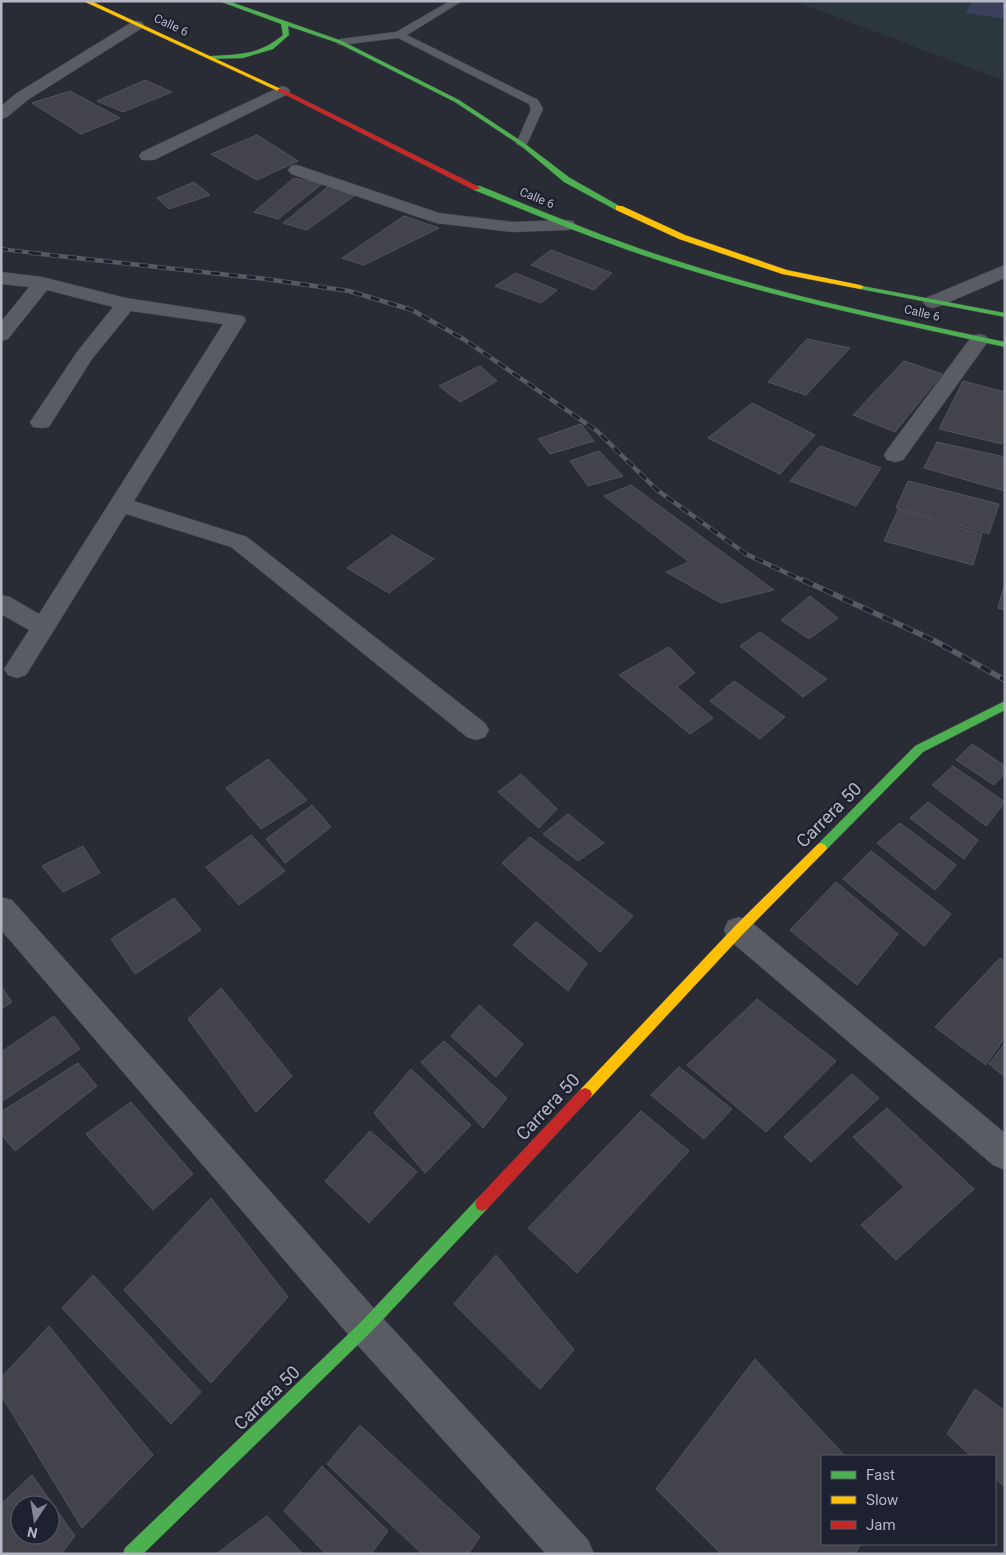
<svg xmlns="http://www.w3.org/2000/svg" width="1006" height="1555" viewBox="0 0 1006 1555" font-family="Roboto,sans-serif">
<style>
.green{fill:#2c373d}
.water{fill:#3b405c}
.building{fill:#42434b;stroke:#52545d;fill-rule:evenodd}
.lines{fill:none;stroke-linecap:round;stroke-linejoin:round}
.lane-casing{stroke:#46484e;stroke-width:1}
.street-casing{stroke:#46484e;stroke-width:1}
.fast-casing{stroke:#46484e;stroke-width:1}
.slow-casing{stroke:#46484e;stroke-width:1}
.jam-casing{stroke:#46484e;stroke-width:1}
.lane{fill:#5a5c63;fill-rule:evenodd}
.street{fill:#5a5c63;fill-rule:evenodd}
.fast{fill:#4caf50;fill-rule:evenodd}
.slow{fill:#ffc107;fill-rule:evenodd}
.jam{fill:#c62828;fill-rule:evenodd}
.rail-far2-casing{stroke:#595a61;stroke-width:4}
.rail-far1-casing{stroke:#595a61;stroke-width:4.5}
.rail-casing{stroke:#595a61;stroke-width:5.5}
.rail-far2{stroke:#1e212f;stroke-width:2.5;stroke-dasharray:7;stroke-linecap:butt}
.rail-far1{stroke:#1e212f;stroke-width:3;stroke-dasharray:9;stroke-linecap:butt}
.rail{stroke:#1e212f;stroke-width:4;stroke-dasharray:11;stroke-linecap:butt}
.labels{text-anchor:middle;stroke-width:5;stroke-linejoin:round;paint-order:stroke}
.far-street-label{font-size:12px;fill:#b5b7c5;stroke:#1e212f}
.near-street-label{font-size:18px;fill:#b5b7c5;stroke:#1e212f}
</style>
<rect width="100%" height="100%" fill="#2a2c35"/>
<path class="green" d="M 794,1 L 1005,1 L 1005,81 Z"/>
<path class="water" d="M 972,1 L 1005,1 L 1005,19 L 966,13 Z"/>
<g class="building">
<path d="M 145,80 L 172,92 L 123,112 L 97,101 Z"/>
<path d="M 70,91 L 120,118 L 81,134 L 32,103 Z"/>
<path d="M 257,135 L 298,161 L 257,180 L 211,154 Z"/>
<path d="M 294,178 L 322,184 L 278,219 L 254,212 Z"/>
<path d="M 194,182 L 210,195 L 169,209 L 157,198 Z"/>
<path d="M 329,186 L 354,196 L 307,230 L 283,223 Z"/>
<path d="M 404,216 L 439,228 L 364,265 L 342,258 Z"/>
<path d="M 551,250 L 612,273 L 594,290 L 531,265 Z"/>
<path d="M 516,273 L 557,290 L 541,303 L 495,286 Z"/>
<path d="M 807,339 L 850,348 L 806,395 L 768,382 Z"/>
<path d="M 904,361 L 942,374 L 895,432 L 853,415 Z"/>
<path d="M 480,366 L 497,381 L 460,402 L 439,386 Z"/>
<path d="M 963,381 L 1005,392 L 1005,438 L 1002,444 L 939,429 Z"/>
<path d="M 752,403 L 815,435 L 780,474 L 708,438 Z"/>
<path d="M 581,424 L 594,441 L 550,454 L 538,439 Z"/>
<path d="M 937,442 L 1005,457 L 1005,491 L 924,468 Z"/>
<path d="M 820,446 L 881,468 L 856,506 L 790,481 Z"/>
<path d="M 599,451 L 623,476 L 588,486 L 570,461 Z"/>
<path d="M 908,481 L 999,504 L 989,534 L 896,508 Z"/>
<path d="M 631,485 L 774,590 L 721,603 L 666,572 L 689,562 L 604,496 Z"/>
<path d="M 898,510 L 982,534 L 973,565 L 884,541 Z"/>
<path d="M 392,535 L 434,559 L 389,593 L 347,568 Z"/>
<path d="M 1005,582 L 1005,610 L 998,608 Z"/>
<path d="M 810,596 L 838,618 L 809,639 L 781,620 Z"/>
<path d="M 760,632 L 827,679 L 803,697 L 740,646 Z"/>
<path d="M 669,647 L 695,673 L 677,687 L 713,718 L 690,734 L 619,675 Z"/>
<path d="M 734,681 L 785,717 L 760,739 L 710,701 Z"/>
<path d="M 972,744 L 1005,766 L 1005,773 L 994,785 L 956,760 Z"/>
<path d="M 268,759 L 307,800 L 261,829 L 226,788 Z"/>
<path d="M 953,766 L 1005,802 L 986,826 L 932,785 Z"/>
<path d="M 521,774 L 557,809 L 539,828 L 498,792 Z"/>
<path d="M 928,802 L 978,840 L 964,859 L 910,818 Z"/>
<path d="M 312,805 L 331,827 L 285,863 L 266,839 Z"/>
<path d="M 568,814 L 604,843 L 578,861 L 543,834 Z"/>
<path d="M 900,823 L 956,865 L 935,890 L 877,843 Z"/>
<path d="M 251,835 L 285,871 L 239,905 L 206,867 Z"/>
<path d="M 530,837 L 633,916 L 600,952 L 502,863 Z"/>
<path d="M 83,846 L 100,873 L 63,892 L 42,866 Z"/>
<path d="M 871,851 L 951,914 L 924,946 L 843,879 Z"/>
<path d="M 836,882 L 898,934 L 857,985 L 790,930 Z"/>
<path d="M 174,898 L 201,930 L 135,974 L 111,939 Z"/>
<path d="M 536,922 L 587,963 L 568,991 L 513,945 Z"/>
<path d="M 1000,958 L 1005,962 L 1005,1037 L 986,1065 L 935,1027 Z"/>
<path d="M 1,986 L 12,1002 L 1,1009 Z"/>
<path d="M 221,988 L 292,1076 L 256,1112 L 188,1019 Z"/>
<path d="M 757,999 L 836,1061 L 766,1132 L 687,1065 Z"/>
<path d="M 479,1005 L 523,1044 L 496,1077 L 451,1036 Z"/>
<path d="M 54,1016 L 80,1049 L 1,1102 L 1,1052 Z"/>
<path d="M 444,1041 L 507,1098 L 483,1128 L 421,1062 Z"/>
<path d="M 1005,1043 L 1005,1077 L 989,1064 Z"/>
<path d="M 78,1063 L 97,1086 L 15,1151 L 1,1134 L 1,1112 Z"/>
<path d="M 679,1067 L 732,1109 L 704,1139 L 651,1095 Z"/>
<path d="M 411,1069 L 471,1125 L 425,1173 L 374,1113 Z"/>
<path d="M 852,1074 L 879,1098 L 811,1162 L 784,1137 Z"/>
<path d="M 131,1102 L 193,1174 L 153,1210 L 86,1134 Z"/>
<path d="M 887,1108 L 974,1189 L 896,1260 L 861,1225 L 904,1187 L 853,1137 Z"/>
<path d="M 641,1111 L 689,1151 L 577,1273 L 528,1228 Z"/>
<path d="M 370,1131 L 417,1172 L 369,1223 L 325,1181 Z"/>
<path d="M 211,1198 L 288,1297 L 211,1383 L 124,1290 Z"/>
<path d="M 496,1255 L 574,1350 L 540,1389 L 454,1304 Z"/>
<path d="M 93,1275 L 201,1392 L 171,1424 L 62,1308 Z"/>
<path d="M 49,1326 L 153,1455 L 82,1528 L 1,1395 L 1,1378 Z"/>
<path d="M 755,1359 L 845,1456 L 822,1456 L 822,1544 L 861,1544 L 855,1554 L 721,1554 L 656,1489 Z"/>
<path d="M 975,1389 L 1005,1411 L 1005,1487 L 995,1478 L 995,1456 L 971,1456 L 947,1434 Z"/>
<path d="M 360,1425 L 480,1537 L 468,1554 L 422,1554 L 327,1464 Z"/>
<path d="M 322,1466 L 388,1531 L 371,1554 L 326,1554 L 284,1511 Z"/>
<path d="M 32,1475 L 75,1536 L 61,1554 L 1,1554 L 1,1504 ZM 20,1505 L 50,1505 L 50,1535 L 20,1535 Z"/>
<path d="M 267,1516 L 303,1554 L 216,1554 Z"/>
</g>
<g class="lines">
<defs>
<path id="lane" d="M 450,1 L 462,1 L 407,35 L 538,100 L 543,109 L 526,146 L 522,147 L 516,144 L 531,109 L 529,104 L 398,38 L 340,45 L 335,42 L 340,39 L 396,32 Z"/>
<g id="street">
<path d="M 137,21 L 142,22 L 144,25 L 142,28 L 29,99 L 7,117 L 1,119 L 1,106 L 17,93 L 132,22 Z"/>
<path d="M 282,86 L 288,88 L 290,91 L 288,94 L 154,160 L 142,160 L 139,156 L 142,152 Z"/>
<path d="M 297,165 L 439,213 L 513,222 L 567,220 L 573,221 L 576,225 L 573,229 L 567,230 L 513,232 L 436,223 L 291,174 L 288,170 L 291,166 Z"/>
<path d="M 1005,265 L 1005,278 L 940,306 L 933,308 L 926,306 L 923,302 L 926,298 Z"/>
<path d="M 1,272 L 42,277 L 126,298 L 243,316 L 246,320 L 134,501 L 247,537 L 485,723 L 489,730 L 485,737 L 476,740 L 467,737 L 231,547 L 126,514 L 26,675 L 17,678 L 8,675 L 4,669 L 29,630 L 1,614 L 1,595 L 10,597 L 39,614 L 223,324 L 131,311 L 92,359 L 49,427 L 41,428 L 33,427 L 30,422 L 77,352 L 113,307 L 47,290 L 8,339 L 1,341 L 1,322 L 29,287 L 1,284 Z"/>
<path d="M 979,334 L 986,336 L 989,340 L 903,460 L 895,462 L 887,460 L 884,455 L 887,450 L 972,336 Z"/>
<path d="M 1,897 L 12,900 L 379,1314 L 588,1540 L 594,1554 L 546,1554 L 353,1340 L 1,930 Z"/>
<path d="M 739,917 L 750,921 L 1005,1133 L 1005,1170 L 993,1165 L 728,939 L 724,930 L 728,921 Z"/>
</g>
<g id="fast">
<path d="M 219,1 L 228,1 L 342,41 L 459,100 L 524,143 L 570,178 L 623,208 L 616,210 L 564,182 L 520,145 L 455,102 L 338,43 L 288,26 L 289,35 L 273,49 L 243,58 L 209,59 L 209,57 L 211,56 C 241,54 259,55 283,35 L 281,24 Z"/>
<path d="M 474,186 L 480,186 C 544,212 608,239 674,260 C 782,295 894,318 1005,342 L 1005,347 C 892,322 779,299 670,264 C 603,243 539,216 474,190 Z"/>
<path d="M 857,285 L 1005,313 L 1005,317 L 860,289 L 856,287 Z"/>
<path d="M 1005,701 L 1005,710 L 923,752 L 825,851 L 817,851 L 815,848 L 817,845 L 915,746 Z"/>
<path d="M 482,1197 L 487,1199 L 489,1204 L 487,1209 L 371,1332 L 143,1554 L 123,1554 L 125,1548 L 361,1322 L 477,1199 Z"/>
</g>
<g id="slow">
<path d="M 83,1 L 91,1 L 283,90 L 278,91 Z"/>
<path d="M 616,206 L 622,206 L 685,235 L 787,270 L 860,285 L 864,287 L 860,289 L 782,274 L 679,239 L 616,210 Z"/>
<path d="M 821,843 L 825,845 L 827,848 L 825,851 L 743,934 L 590,1098 L 585,1100 L 580,1098 L 578,1094 L 580,1090 L 735,926 L 817,845 Z"/>
</g>
<g id="jam">
<path d="M 278,89 L 282,89 L 481,188 L 474,190 L 278,91 Z"/>
<path d="M 585,1088 L 590,1090 L 592,1094 L 590,1098 L 487,1209 L 482,1211 L 477,1209 L 475,1204 L 477,1199 L 580,1090 Z"/>
</g>
</defs>
<use href="#lane" class="lane-casing"/>
<use href="#street" class="street-casing"/>
<use href="#fast" class="fast-casing"/>
<use href="#slow" class="slow-casing"/>
<use href="#jam" class="jam-casing"/>
<use href="#lane" class="lane"/>
<use href="#street" class="street"/>
<use href="#fast" class="fast"/>
<use href="#slow" class="slow"/>
<use href="#jam" class="jam"/>
<defs>
<path id="rail-far2" d="M 1,249 L 43,254"/>
<path id="rail-far1" d="M 32,253 L 266,279 L 349,291 L 412,310 L 465,340 L 597,431 L 657,490 L 746,554 L 806,582"/>
<path id="rail" d="M 803,580 L 935,641 L 1005,680"/>
</defs>
<use href="#rail-far2" class="rail-far2-casing"/>
<use href="#rail-far1" class="rail-far1-casing"/>
<use href="#rail" class="rail-casing"/>
<use href="#rail-far2" class="rail-far2"/>
<use href="#rail-far1" class="rail-far1"/>
<use href="#rail" class="rail"/>
</g>
<g class="labels">
<g class="far-street-label">
<text transform="translate(171 25) rotate(25)" y="4">Calle 6</text>
<text transform="translate(537 198) rotate(22)" y="4">Calle 6</text>
<text transform="translate(922 313) rotate(13)" y="4">Calle 6</text>
</g>
<g class="near-street-label">
<text transform="translate(829 815) rotate(-45)" y="6">Carrera 50</text>
<text transform="translate(548 1107) rotate(-47)" y="6">Carrera 50</text>
<text transform="translate(267 1398) rotate(-44)" y="6">Carrera 50</text>
</g>
</g>
<rect width="1006" height="1555" fill="none" stroke="#b5b7c5" stroke-width="5"/>
<rect x="821" y="1455" width="175" height="90" fill="#1e212f" stroke="#5a5d6b"/>
<rect x="831" y="1471" width="25" height="8" fill="#4caf50" stroke="#5a5d6b"/>
<text x="866" y="1480" font-size="15" fill="#b5b7c5">Fast</text>
<rect x="831" y="1496" width="25" height="8" fill="#ffc107" stroke="#5a5d6b"/>
<text x="866" y="1505" font-size="15" fill="#b5b7c5">Slow</text>
<rect x="831" y="1521" width="25" height="8" fill="#c62828" stroke="#5a5d6b"/>
<text x="866" y="1530" font-size="15" fill="#b5b7c5">Jam</text>
<g transform="translate(35 1520) rotate(192)"><circle r="24" fill="#1e212f" stroke="#5a5d6b"/>
<path d="M0-4L9 19L0 12L-9 19Z" fill="#848693"/>
<text y="-8" font-size="14" font-weight="bold" text-anchor="middle" fill="#b5b7c5">N</text>
</g>
</svg>
